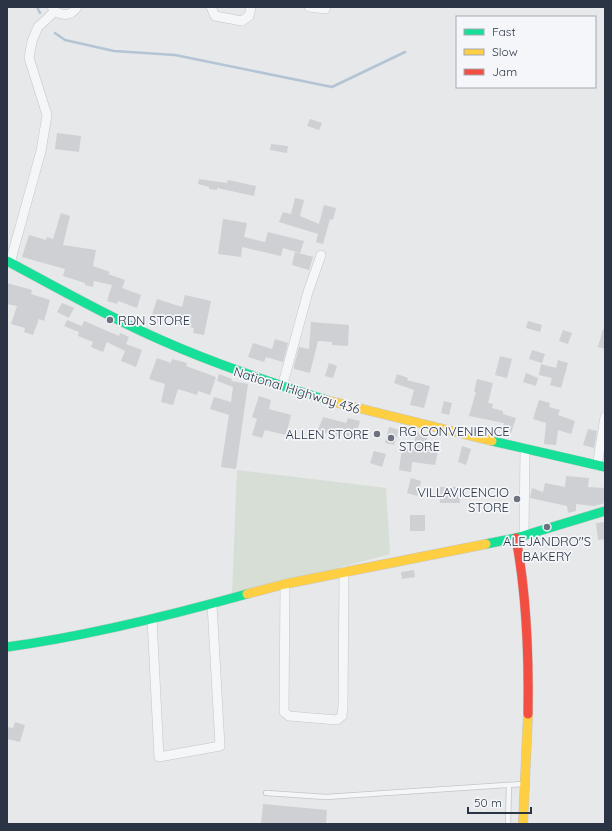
<svg xmlns="http://www.w3.org/2000/svg" width="612" height="831" viewBox="0 0 612 831" font-family="Quicksand,sans-serif">
<style>
.green{fill:#d6ded6}
.lines{fill:none;stroke-linecap:round;stroke-linejoin:round}
.stream{stroke:#b4c4d5;stroke-width:2.5}
.building{fill:#ced0d3}
.lane-casing{stroke:#c4c6c8;stroke-width:6}
.street-casing{stroke:#c4c6c8;stroke-width:10}
.fast-casing{stroke:#c4c6c8;stroke-width:10}
.slow-casing{stroke:#c4c6c8;stroke-width:10}
.jam-casing{stroke:#c4c6c8;stroke-width:10}
.lane{stroke:#f5f6f7;stroke-width:4.5}
.street{stroke:#f5f6f7;stroke-width:9}
.fast{stroke:#16e098;stroke-width:9}
.slow{stroke:#ffcf43;stroke-width:9}
.jam{stroke:#f24e42;stroke-width:9}
.poi-dot{fill:#6c737f;stroke:#f4f6f9;stroke-width:1.5}
.labels{text-anchor:middle;stroke-width:3.5;stroke-linejoin:round;paint-order:stroke}
.poi-label{font-size:13px;fill:#2b3445;stroke:#f4f6f9;text-anchor:start}
.street-label{font-size:13px;fill:#2b3445;stroke:#f4f6f9}
</style>
<rect width="100%" height="100%" fill="#e6e8ea"/>
<path class="green" d="M 237,470 L 386,488 L 390,554 L 232,596 Z"/>
<g class="lines">
<g class="stream">
<path d="M 37,7 L 40,13"/>
<path d="M 55,33 L 65,40 L 114,51 L 175,55 L 332,87 L 405,52"/>
</g>
</g>
<g class="building">
<path d="M 310,119 L 322,123 L 319,130 L 307,126 Z"/>
<path d="M 57,133 L 81,136 L 79,152 L 55,149 Z"/>
<path d="M 271,144 L 288,146 L 287,153 L 270,150 Z"/>
<path d="M 199,179 L 227,183 L 228,180 L 256,186 L 254,196 L 217,188 L 217,190 L 209,189 L 209,187 L 198,184 Z"/>
<path d="M 295,198 L 304,200 L 300,216 L 319,224 L 324,205 L 336,208 L 333,220 L 330,219 L 323,244 L 316,242 L 318,234 L 279,222 L 283,212 L 291,214 Z"/>
<path d="M 61,213 L 70,216 L 63,245 L 96,250 L 93,266 L 110,272 L 108,274 L 125,280 L 122,288 L 141,295 L 137,308 L 118,301 L 117,304 L 107,301 L 112,285 L 94,281 L 93,287 L 85,285 L 85,283 L 63,276 L 65,269 L 22,257 L 29,235 L 46,240 L 47,237 L 53,239 Z"/>
<path d="M 223,219 L 247,223 L 244,237 L 265,242 L 268,232 L 304,241 L 300,253 L 283,248 L 281,256 L 242,247 L 241,257 L 218,254 Z"/>
<path d="M 295,252 L 313,257 L 309,270 L 292,265 Z"/>
<path d="M 7,283 L 32,290 L 31,294 L 50,300 L 44,321 L 39,319 L 33,335 L 24,332 L 25,328 L 11,324 L 17,306 L 7,304 Z"/>
<path d="M 185,295 L 211,301 L 204,335 L 193,333 L 194,328 L 177,324 L 179,319 L 165,316 L 162,325 L 150,321 L 157,299 L 182,307 Z"/>
<path d="M 62,303 L 74,308 L 69,318 L 57,312 Z"/>
<path d="M 67,320 L 82,326 L 84,321 L 119,336 L 120,333 L 129,337 L 126,344 L 142,350 L 136,367 L 121,361 L 125,351 L 107,342 L 103,352 L 91,347 L 93,342 L 78,336 L 79,332 L 64,326 Z"/>
<path d="M 528,321 L 542,325 L 540,332 L 526,328 Z"/>
<path d="M 311,322 L 349,325 L 348,346 L 332,345 L 332,342 L 318,341 L 310,373 L 294,369 L 294,366 L 299,347 L 309,349 Z"/>
<path d="M 603,329 L 605,330 L 605,349 L 598,347 Z"/>
<path d="M 563,330 L 572,333 L 568,344 L 559,341 Z"/>
<path d="M 275,339 L 288,343 L 283,362 L 266,357 L 264,362 L 248,357 L 253,343 L 272,349 Z"/>
<path d="M 532,350 L 545,354 L 542,363 L 529,359 Z"/>
<path d="M 500,356 L 512,359 L 507,378 L 495,375 Z"/>
<path d="M 157,358 L 171,363 L 172,359 L 187,363 L 186,366 L 216,377 L 210,395 L 198,391 L 197,395 L 178,389 L 173,405 L 161,402 L 165,384 L 149,379 Z"/>
<path d="M 558,360 L 568,363 L 561,388 L 550,385 L 552,378 L 539,375 L 541,364 L 556,368 Z"/>
<path d="M 329,363 L 337,366 L 333,378 L 325,376 Z"/>
<path d="M 526,373 L 538,378 L 536,386 L 523,382 Z"/>
<path d="M 219,374 L 232,379 L 231,381 L 248,384 L 236,469 L 221,467 L 229,415 L 210,409 L 214,397 L 231,402 L 233,387 L 217,381 Z"/>
<path d="M 397,374 L 408,378 L 407,380 L 430,386 L 424,408 L 410,405 L 414,390 L 394,383 Z"/>
<path d="M 477,379 L 493,383 L 488,403 L 493,404 L 492,408 L 503,411 L 503,414 L 516,418 L 511,433 L 502,430 L 504,423 L 469,416 L 476,392 L 474,392 Z"/>
<path d="M 259,396 L 271,400 L 269,409 L 291,415 L 286,435 L 265,430 L 262,438 L 252,435 L 257,419 L 252,417 Z"/>
<path d="M 539,400 L 550,403 L 549,407 L 560,410 L 558,415 L 575,421 L 571,434 L 558,430 L 556,445 L 544,444 L 546,423 L 533,419 Z"/>
<path d="M 444,401 L 452,403 L 449,415 L 441,413 Z"/>
<path d="M 323,417 L 346,423 L 348,418 L 360,421 L 355,439 L 341,434 L 340,438 L 318,430 Z"/>
<path d="M 389,427 L 399,430 L 394,445 L 385,443 Z"/>
<path d="M 588,429 L 597,431 L 594,448 L 583,445 Z"/>
<path d="M 416,432 L 428,434 L 425,448 L 438,451 L 435,465 L 412,462 L 411,472 L 399,470 L 402,448 L 413,449 Z"/>
<path d="M 462,446 L 471,449 L 466,465 L 458,462 Z"/>
<path d="M 374,451 L 386,454 L 382,467 L 370,463 Z"/>
<path d="M 566,476 L 589,478 L 588,487 L 605,488 L 605,503 L 594,506 L 576,504 L 576,511 L 568,513 L 567,506 L 530,498 L 532,488 L 543,492 L 545,483 L 565,487 Z"/>
<path d="M 411,478 L 421,481 L 417,496 L 407,493 Z"/>
<path d="M 440,487 L 459,487 L 460,503 L 440,503 Z"/>
<rect x="410" y="515" width="15" height="16"/>
<path d="M 605,522 L 605,539 L 598,540 L 596,523 Z"/>
<path d="M 414,570 L 415,577 L 402,579 L 401,572 Z"/>
<path d="M 15,722 L 25,725 L 20,742 L 7,739 L 7,727 L 13,728 Z"/>
<path d="M 263,804 L 327,810 L 326,824 L 261,824 Z"/>
</g>
<g class="lines">
<defs>
<g id="lane">
<path d="M 266,793 L 326,797 L 523,784"/>
<path d="M 508,824 L 509,785"/>
</g>
<g id="street">
<path d="M 52,7 C 59,17 71,17 77,7"/>
<path d="M 211,7 L 215,16 L 242,21 L 249,16 L 251,7"/>
<path d="M 309,7 L 325,9 L 326,7"/>
<path d="M 10,263 L 41,151 L 47,115 L 29,58 L 32,41 L 38,27 L 55,11"/>
<path d="M 282,387 L 308,292 L 321,255"/>
<path d="M 597,466 L 605,417"/>
<path d="M 524,535 L 525,448"/>
<path d="M 285,584 L 284,712 L 289,716 L 337,720 L 342,716 L 343,706 L 344,572"/>
<path d="M 152,619 L 159,757 L 220,746 L 212,604"/>
</g>
<g id="fast">
<path d="M 7,261 C 58,288 108,317 161,340 C 215,364 270,382 326,400"/>
<path d="M 492,441 L 605,467"/>
<path d="M 486,544 L 516,538 L 605,511"/>
<path d="M 7,647 C 88,636 168,616 247,594"/>
</g>
<g id="slow">
<path d="M 326,400 L 492,441"/>
<path d="M 247,594 L 285,584 L 486,544"/>
<path d="M 523,824 L 528,714"/>
</g>
<path id="jam" d="M 516,538 C 527,597 529,654 528,714"/>
</defs>
<use href="#lane" class="lane-casing"/>
<use href="#street" class="street-casing"/>
<use href="#fast" class="fast-casing"/>
<use href="#slow" class="slow-casing"/>
<use href="#jam" class="jam-casing"/>
<use href="#lane" class="lane"/>
<use href="#street" class="street"/>
<use href="#fast" class="fast"/>
<use href="#slow" class="slow"/>
<use href="#jam" class="jam"/>
</g>
<g class="poi-dot">
<circle cx="110" cy="320" r="4"/>
<circle cx="377" cy="434" r="4"/>
<circle cx="391" cy="438" r="4"/>
<circle cx="517" cy="499" r="4"/>
<circle cx="547" cy="527" r="4"/>
</g>
<g class="labels">
<g class="poi-label">
<text x="118" y="325">RDN STORE</text>
<text x="399" y="436">RG CONVENIENCE<tspan x="399" dy="15">STORE</tspan></text>
<text x="369" y="439" text-anchor="end">ALLEN STORE</text>
<text x="509" y="497" text-anchor="end">VILLAVICENCIO<tspan x="509" dy="15">STORE</tspan></text>
<text x="547" y="546" text-anchor="middle">ALEJANDRO''S<tspan x="547" dy="15">BAKERY</tspan></text>
</g>
<g class="street-label">
<text transform="translate(297 390) rotate(17)" y="5">National Highway 436</text>
</g>
</g>
<rect width="612" height="831" fill="none" stroke="#2b3445" stroke-width="16"/>
<rect x="456" y="16" width="140" height="72" fill="#f4f6f9" stroke="#a4a8b1"/>
<rect x="464" y="29" width="20" height="6" fill="#16e098" stroke="#a4a8b1"/>
<text x="492" y="36" font-size="12" fill="#2b3445">Fast</text>
<rect x="464" y="49" width="20" height="6" fill="#ffcf43" stroke="#a4a8b1"/>
<text x="492" y="56" font-size="12" fill="#2b3445">Slow</text>
<rect x="464" y="69" width="20" height="6" fill="#f24e42" stroke="#a4a8b1"/>
<text x="492" y="76" font-size="12" fill="#2b3445">Jam</text>
<path d="M468 807v6h63v-6" fill="none" stroke="#2b3445" stroke-width="2"/>
<text x="474" y="807" font-size="12" fill="#2b3445" stroke="#f4f6f9" stroke-width="3" paint-order="stroke">50 m</text>
</svg>
